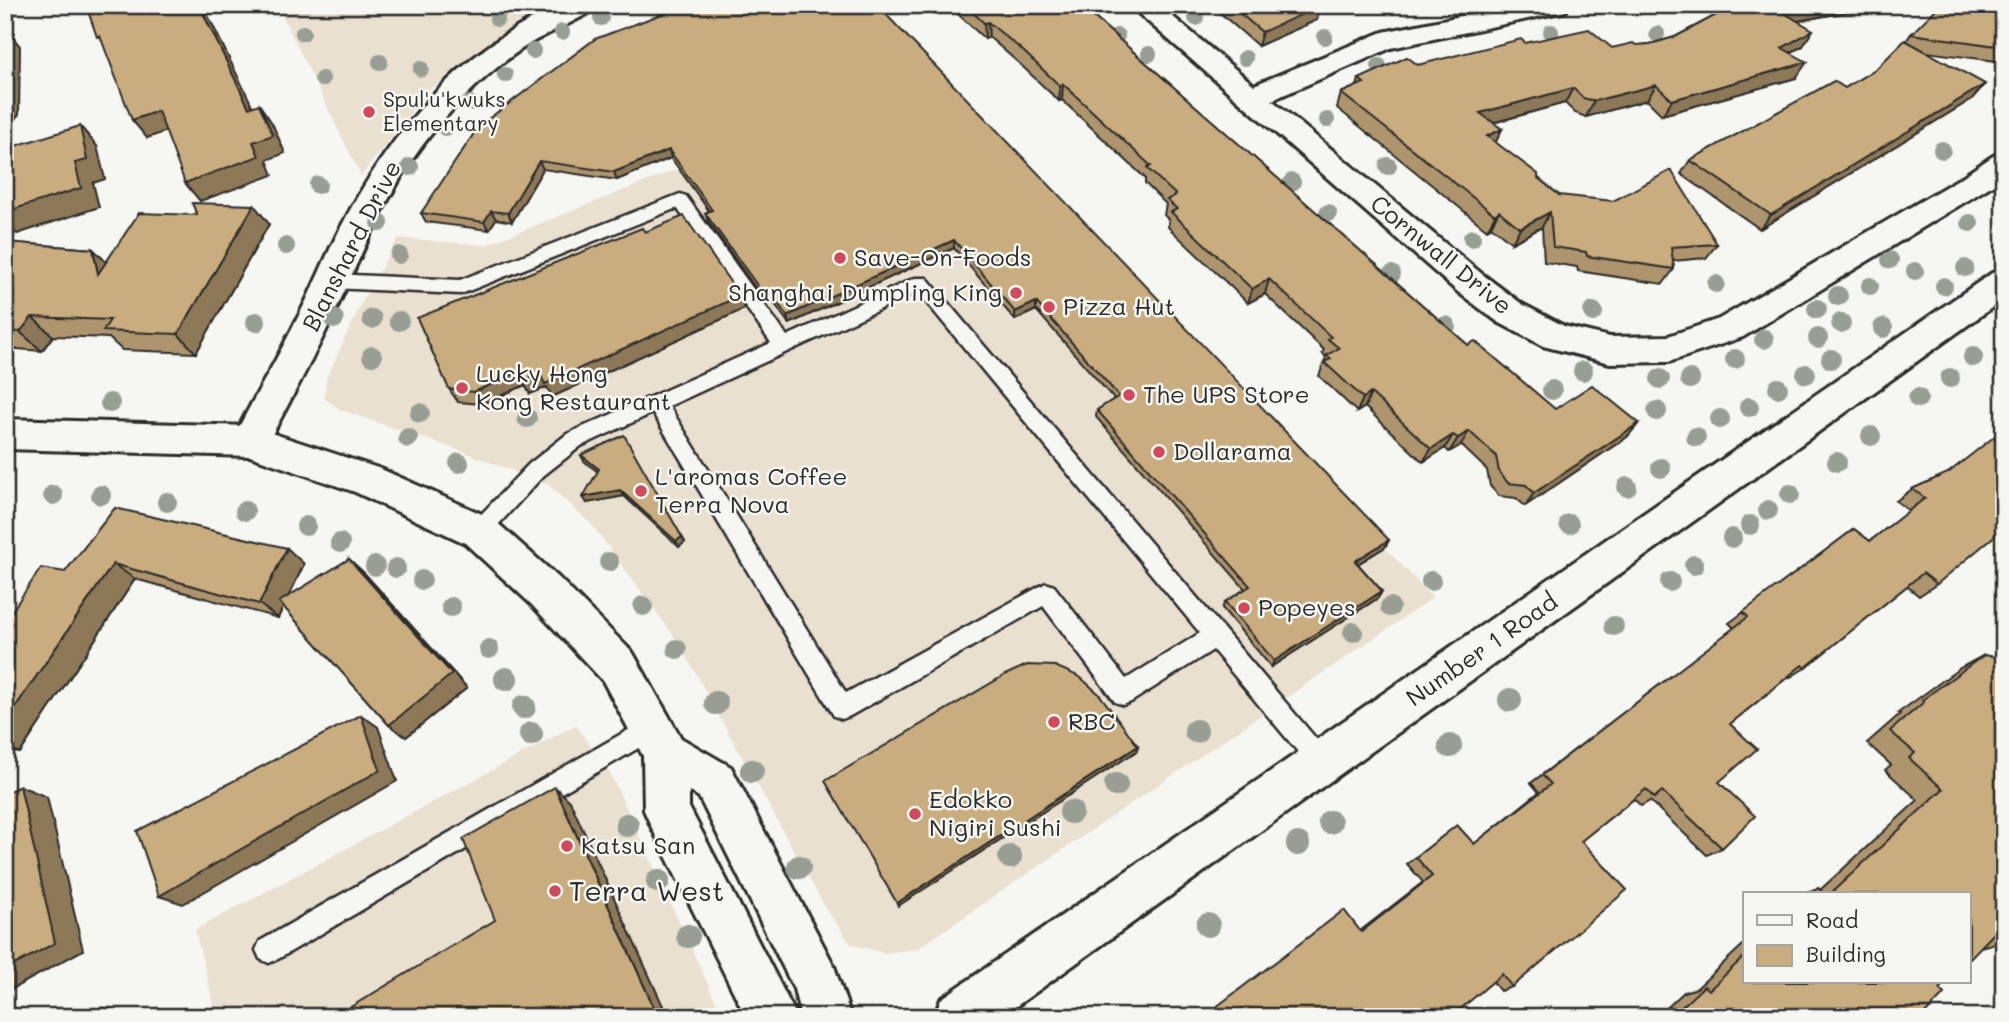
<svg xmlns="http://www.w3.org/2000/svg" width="2009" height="1022" viewBox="0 0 2009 1022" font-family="Mali,sans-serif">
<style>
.built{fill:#e9e0d0}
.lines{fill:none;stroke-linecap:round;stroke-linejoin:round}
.service-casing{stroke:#2b2b2b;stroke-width:5}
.minor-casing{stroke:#2b2b2b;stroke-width:6}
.tertiary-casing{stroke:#2b2b2b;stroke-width:6}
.service{fill:#f6f6f2;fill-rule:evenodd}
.minor{fill:#f6f6f2;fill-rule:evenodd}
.tertiary{fill:#f6f6f2;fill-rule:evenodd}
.tree{fill:#989e93}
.wall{fill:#ae956d;stroke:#2b2b2b;stroke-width:2}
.shaded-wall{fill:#8d7959;stroke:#2b2b2b;stroke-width:2}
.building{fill:#caad7f;stroke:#2b2b2b;stroke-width:2}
.poi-dot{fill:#d1495b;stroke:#f6f6f2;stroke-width:2.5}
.labels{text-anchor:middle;stroke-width:5;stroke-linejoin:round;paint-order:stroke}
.far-poi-label{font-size:21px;fill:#2b2b2b;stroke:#f6f6f2;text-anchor:start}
.street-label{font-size:24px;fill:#2b2b2b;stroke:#f6f6f2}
.poi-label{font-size:24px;fill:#2b2b2b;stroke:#f6f6f2;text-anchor:start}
.near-poi-label{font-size:28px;fill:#2b2b2b;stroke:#f6f6f2;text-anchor:start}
</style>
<rect width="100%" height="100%" fill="#f6f6f2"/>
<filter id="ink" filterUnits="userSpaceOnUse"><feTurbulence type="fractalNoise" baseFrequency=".0143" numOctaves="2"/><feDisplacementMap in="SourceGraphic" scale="14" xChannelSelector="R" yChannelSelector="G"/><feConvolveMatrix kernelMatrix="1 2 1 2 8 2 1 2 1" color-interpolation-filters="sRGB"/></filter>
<g filter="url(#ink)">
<g class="built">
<path d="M 277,5 L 568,5 L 550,11 L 428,90 L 361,176 Z"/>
<path d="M 930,69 L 1433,598 L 917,949 L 884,953 L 851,944 L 826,909 L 679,643 L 593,526 L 549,485 L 464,452 L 341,410 L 324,398 L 326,379 L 363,300 L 398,238 L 486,245 Z"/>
<path d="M 576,725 L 612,777 L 723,1017 L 217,1017 L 195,930 Z"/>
</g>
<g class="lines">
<defs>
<g id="service">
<path d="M 680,194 L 686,196 L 787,336 L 915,278 L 927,278 L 1329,754 L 1333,762 L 1329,770 L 1321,774 L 1313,770 L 1213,650 L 1131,702 L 1123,705 L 1115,702 L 1043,606 L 850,716 L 842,719 L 834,716 L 653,413 L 581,446 L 543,476 L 487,537 L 479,540 L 471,537 L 468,531 L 471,525 L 529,464 L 567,434 L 771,343 L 677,208 L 461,294 L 332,288 L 326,286 L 323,281 L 326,276 L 332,274 L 460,280 ZM 918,292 L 1200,633 L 1126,679 L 1054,586 L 1046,583 L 846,693 L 669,406 Z"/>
<path d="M 651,717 L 659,720 L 663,728 L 659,736 L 278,959 L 269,963 L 260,959 L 256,950 L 260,941 Z"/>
</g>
<g id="minor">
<path d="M 562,5 L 599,5 C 593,14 540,36 526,46 C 494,67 468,92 443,120 C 392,177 365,247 334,314 C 312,361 287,406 263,452 L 250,456 L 237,452 L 232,441 C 252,400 277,360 297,319 C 313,289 325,257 341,227 C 390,133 461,47 562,5 Z"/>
<path d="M 1129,5 L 1159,5 L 1254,85 L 1383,32 L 1515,5 L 1569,5 L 1566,11 L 1556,13 L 1391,48 L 1272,100 L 1482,274 L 1522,304 L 1564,326 L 1610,337 L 1668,336 L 1719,319 L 1962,177 L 1993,156 L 2004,153 L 2004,178 L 1743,337 L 1669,362 L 1610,363 L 1543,346 L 1498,322 L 1458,292 Z"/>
</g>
<g id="tertiary">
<path d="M 2004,270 L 2004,299 L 1001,1017 L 934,1017 L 941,999 L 1992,273 Z"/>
<path d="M 5,419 L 250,426 L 381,469 L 493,519 L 559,578 L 633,653 L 681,738 L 731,767 L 834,966 L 851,1017 L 801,1017 L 794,989 L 699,797 L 689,791 L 689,807 L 797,1017 L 746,1017 L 651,826 L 644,810 L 643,756 L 603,681 L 531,604 L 465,543 L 355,492 L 250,456 L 5,449 Z"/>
</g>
</defs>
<use href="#service" class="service-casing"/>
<use href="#minor" class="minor-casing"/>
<use href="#tertiary" class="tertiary-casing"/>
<use href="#service" class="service"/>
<use href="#minor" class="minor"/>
<use href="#tertiary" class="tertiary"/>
</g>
<g class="tree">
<circle cx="601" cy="18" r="8"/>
<circle cx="1196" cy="18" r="8"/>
<circle cx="497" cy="19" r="8"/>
<circle cx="562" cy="32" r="8"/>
<circle cx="1551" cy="32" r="8"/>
<circle cx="303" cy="33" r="8"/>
<circle cx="1657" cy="34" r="8"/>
<circle cx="1117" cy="36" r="8"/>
<circle cx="1325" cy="37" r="8"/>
<circle cx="533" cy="51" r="8"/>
<circle cx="1149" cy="54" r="8"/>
<circle cx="1245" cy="58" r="8"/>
<circle cx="380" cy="62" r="8"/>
<circle cx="1379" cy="66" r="8"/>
<circle cx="421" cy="69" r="8"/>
<circle cx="505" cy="75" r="8"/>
<circle cx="322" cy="79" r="8"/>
<circle cx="470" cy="103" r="8"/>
<circle cx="1327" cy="120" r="8"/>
<circle cx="445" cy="128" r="8"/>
<circle cx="1942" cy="150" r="9"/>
<circle cx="1388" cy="166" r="9"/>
<circle cx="410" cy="167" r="9"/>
<circle cx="1292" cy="182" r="9"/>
<circle cx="318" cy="185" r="9"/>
<circle cx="1328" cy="213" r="9"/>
<circle cx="380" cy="223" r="9"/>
<circle cx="1970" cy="223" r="9"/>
<circle cx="1472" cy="238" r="9"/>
<circle cx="286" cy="246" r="9"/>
<circle cx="399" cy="255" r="9"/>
<circle cx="1890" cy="260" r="9"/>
<circle cx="1965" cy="268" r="9"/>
<circle cx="1915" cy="271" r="9"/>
<circle cx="1392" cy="274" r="9"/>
<circle cx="1716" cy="284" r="9"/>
<circle cx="1870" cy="286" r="9"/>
<circle cx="1944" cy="286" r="9"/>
<circle cx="1838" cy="296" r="10"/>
<circle cx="1817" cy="309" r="10"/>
<circle cx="1593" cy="312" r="10"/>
<circle cx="334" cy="319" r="10"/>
<circle cx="372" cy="319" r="10"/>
<circle cx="399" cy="321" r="10"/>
<circle cx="256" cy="322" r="10"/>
<circle cx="1841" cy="323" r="10"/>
<circle cx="1446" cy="326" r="10"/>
<circle cx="1883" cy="328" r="10"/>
<circle cx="1818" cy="338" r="10"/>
<circle cx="1764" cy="339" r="10"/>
<circle cx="372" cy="356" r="10"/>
<circle cx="1973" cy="357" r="10"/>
<circle cx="1735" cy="359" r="10"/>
<circle cx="1831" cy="359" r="10"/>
<circle cx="1583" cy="371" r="10"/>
<circle cx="1806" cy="374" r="10"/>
<circle cx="1950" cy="378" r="10"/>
<circle cx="1660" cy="379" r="10"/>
<circle cx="1690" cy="379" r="10"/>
<circle cx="1778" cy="388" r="10"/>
<circle cx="1552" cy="390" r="10"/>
<circle cx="1918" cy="398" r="10"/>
<circle cx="110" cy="403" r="10"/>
<circle cx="1749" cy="407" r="10"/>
<circle cx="1657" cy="411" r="10"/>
<circle cx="420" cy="413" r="10"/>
<circle cx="527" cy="418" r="10"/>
<circle cx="1720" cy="419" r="10"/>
<circle cx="1871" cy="436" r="10"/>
<circle cx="1696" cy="437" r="10"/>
<circle cx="408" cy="438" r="10"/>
<circle cx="1837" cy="462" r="10"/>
<circle cx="459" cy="463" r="10"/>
<circle cx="1661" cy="468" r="10"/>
<circle cx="1627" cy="487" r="10"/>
<circle cx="1790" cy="494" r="10"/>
<circle cx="53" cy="495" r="10"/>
<circle cx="101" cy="495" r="10"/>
<circle cx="167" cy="502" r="10"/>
<circle cx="1768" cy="510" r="10"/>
<circle cx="245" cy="511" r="10"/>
<circle cx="1569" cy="524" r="10"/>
<circle cx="1750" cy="525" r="10"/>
<circle cx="306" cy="526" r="10"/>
<circle cx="1732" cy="538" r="10"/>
<circle cx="340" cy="543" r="10"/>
<circle cx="609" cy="562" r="10"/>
<circle cx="1694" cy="565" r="10"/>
<circle cx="375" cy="566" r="10"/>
<circle cx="396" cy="568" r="10"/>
<circle cx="422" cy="580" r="10"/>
<circle cx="1431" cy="581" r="10"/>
<circle cx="1670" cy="582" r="10"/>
<circle cx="643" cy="606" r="10"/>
<circle cx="451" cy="607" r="10"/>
<circle cx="1390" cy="607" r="10"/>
<circle cx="1614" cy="626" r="10"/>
<circle cx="1353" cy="632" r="10"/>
<circle cx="489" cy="649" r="10"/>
<circle cx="677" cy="649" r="10"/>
<circle cx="506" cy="679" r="12"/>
<circle cx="1510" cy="700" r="12"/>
<circle cx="716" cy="703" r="12"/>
<circle cx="524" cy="707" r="12"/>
<circle cx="1196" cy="731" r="12"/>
<circle cx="531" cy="734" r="12"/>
<circle cx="1450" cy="746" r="12"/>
<circle cx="752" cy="771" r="12"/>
<circle cx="1116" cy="785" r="12"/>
<circle cx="1071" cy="812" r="12"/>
<circle cx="1330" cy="822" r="12"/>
<circle cx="627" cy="825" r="12"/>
<circle cx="1298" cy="844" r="12"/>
<circle cx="1010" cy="857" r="12"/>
<circle cx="799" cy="867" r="12"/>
<circle cx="658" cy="881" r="12"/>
<circle cx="1208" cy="925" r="12"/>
<circle cx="688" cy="936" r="12"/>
</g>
<g class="wall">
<path d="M 686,5 L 1389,540 L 1385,547 L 1358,564 L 1382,591 L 1378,598 L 1271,667 L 1222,608 L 1225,602 L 1245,589 L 1096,417 L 1097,410 L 1114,399 L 1036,310 L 1015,320 L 954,248 L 789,324 L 770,297 L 764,300 L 708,221 L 705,213 L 709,211 L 671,158 L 617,180 L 543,169 L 512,222 L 496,219 L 489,230 L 426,222 L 421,213 Z"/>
<path d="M 948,5 L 1080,5 L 1468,345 L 1555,409 L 1639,423 L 1627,437 L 1525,506 L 1516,498 L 1499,496 L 1490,486 L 1487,470 L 1461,445 L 1449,452 L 1445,448 L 1423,462 L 1365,407 L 1357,412 L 1319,376 L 1326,357 L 1322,353 L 1324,350 L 1265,294 L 1248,303 L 1168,227 L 1169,220 L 1164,215 L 1166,204 L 1145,183 L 1145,178 L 1062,100 L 1059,101 L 1022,66 L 989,37 L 985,39 Z"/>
<path d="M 1211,5 L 1333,5 L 1320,9 L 1317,20 L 1258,46 Z"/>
<path d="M 1721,5 L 1876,5 L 1870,8 L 1797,21 L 1803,46 L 1790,53 L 1796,78 L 1662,115 L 1647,100 L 1586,117 L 1575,113 L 1565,103 L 1493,123 L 1502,129 L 1495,142 L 1559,195 L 1717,244 L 1706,258 L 1673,261 L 1674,269 L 1663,284 L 1578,271 L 1577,267 L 1544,262 L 1542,227 L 1512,243 L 1491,226 L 1487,230 L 1337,108 L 1341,93 L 1357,86 L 1359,79 L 1418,65 L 1525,43 L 1612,48 L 1650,44 L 1675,37 L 1726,10 Z"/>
<path d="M 2004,15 L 2004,62 L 1927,52 L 1972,99 L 1760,229 L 1681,174 L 1690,160 L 1845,88 L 1877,68 L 1906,41 L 1911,34 Z"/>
<path d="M 254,205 L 269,224 L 196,353 L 122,350 L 109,338 L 53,336 L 42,351 L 5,348 L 5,242 L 93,249 L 106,262 L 197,215 Z"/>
<path d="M 645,232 L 744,309 L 552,397 L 547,387 L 530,394 L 525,385 L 482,404 L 458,402 L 449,389 Z"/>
<path d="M 581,455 L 682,537 L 685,542 L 679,547 L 624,496 L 587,503 L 598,472 L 584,461 Z"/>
<path d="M 1946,474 L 1937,584 L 1919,596 L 1907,586 L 1805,668 L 1789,678 L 1788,677 L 1730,724 L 1719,782 L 1722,848 L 1707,855 L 1650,801 L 1641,806 L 1634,799 L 1581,841 L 1512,987 L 1500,991 L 1493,982 L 1360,931 L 1423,882 L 1407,864 L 1457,825 L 1474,844 L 1539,792 L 1531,783 L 1734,628 L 1729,623 L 1854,529 L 1870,541 L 1909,511 L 1896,501 L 1912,489 Z"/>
<path d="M 115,508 L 304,564 L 289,596 L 349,559 L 365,574 L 467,688 L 406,737 L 389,725 L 283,606 L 278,618 L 135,579 L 20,753 L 5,751 L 5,621 L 65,572 Z"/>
<path d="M 1984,655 L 2004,663 L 2004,941 L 1980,947 L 1969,894 L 1801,894 L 1818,888 L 1820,890 L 1918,800 L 1885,770 L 1891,765 L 1867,743 L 1900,714 L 1898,713 L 1960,668 Z"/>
<path d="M 1745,943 L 1745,982 L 1939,989 L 1922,1017 L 1657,1017 L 1684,992 L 1697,988 Z"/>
</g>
<g class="shaded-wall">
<path d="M 199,5 L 203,5 L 262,126 L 249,108 Z"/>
<path d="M 1309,5 L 1333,5 L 1320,9 L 1317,20 L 1258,46 L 1262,32 Z"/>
<path d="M 1809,5 L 1876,5 L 1870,8 L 1769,26 L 1779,10 Z"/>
<path d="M 988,22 L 989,37 L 985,39 L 984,23 Z"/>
<path d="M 5,28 L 20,46 L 19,114 L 5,135 Z"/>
<path d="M 1813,30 L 1803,46 L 1771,63 L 1782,48 Z"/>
<path d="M 1807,62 L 1796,78 L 1662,115 L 1672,100 Z"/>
<path d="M 1063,84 L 1062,100 L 1059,101 L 1060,86 Z"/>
<path d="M 1985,84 L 1972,99 L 1760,229 L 1771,215 Z"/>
<path d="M 1656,85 L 1647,100 L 1586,117 L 1594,101 Z"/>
<path d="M 1573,88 L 1565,103 L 1473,128 L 1480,113 Z"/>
<path d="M 259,104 L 272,123 L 285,153 L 267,160 L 273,175 L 200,201 L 185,183 Z"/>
<path d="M 158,111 L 173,129 L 147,138 L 132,120 Z"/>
<path d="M 80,126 L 97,146 L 105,179 L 93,183 L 99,207 L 17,234 L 5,223 L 5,212 L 75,163 Z"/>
<path d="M 1502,129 L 1495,144 L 1487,136 Z"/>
<path d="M 669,150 L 671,158 L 617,180 L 614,172 Z"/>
<path d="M 539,161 L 543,169 L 512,222 L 508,213 Z"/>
<path d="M 254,205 L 269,224 L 196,353 L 178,334 Z"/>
<path d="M 491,211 L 496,219 L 489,230 L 484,222 Z"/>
<path d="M 1499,211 L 1491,226 L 1487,230 L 1495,215 Z"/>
<path d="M 1550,212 L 1542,227 L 1512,243 L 1520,228 Z"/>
<path d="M 954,240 L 954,248 L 789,324 L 787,316 Z"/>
<path d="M 93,249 L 112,268 L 98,274 Z"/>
<path d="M 1269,279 L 1265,294 L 1248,303 L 1252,289 Z"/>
<path d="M 768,289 L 770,297 L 764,300 L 762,292 Z"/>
<path d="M 740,296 L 744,309 L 552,397 L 547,387 L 530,394 L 525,385 L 482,404 L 474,392 L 518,372 Z"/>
<path d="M 1036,302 L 1036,310 L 1015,320 L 1015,312 Z"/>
<path d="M 32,317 L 53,336 L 42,351 L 20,332 Z"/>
<path d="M 1371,393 L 1365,407 L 1357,412 L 1363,398 Z"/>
<path d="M 1639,423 L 1627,437 L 1525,506 L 1534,493 Z"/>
<path d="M 1469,431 L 1461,445 L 1449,452 L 1458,438 Z"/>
<path d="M 1453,435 L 1445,448 L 1423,462 L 1431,449 Z"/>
<path d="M 620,490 L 624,496 L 587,503 L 583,497 Z"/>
<path d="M 682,537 L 685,542 L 679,547 L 676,541 Z"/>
<path d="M 1389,540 L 1385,547 L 1351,568 L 1355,561 Z"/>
<path d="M 287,548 L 304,564 L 278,618 L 259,604 Z"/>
<path d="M 349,559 L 365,574 L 467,688 L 406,737 L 389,725 Z"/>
<path d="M 113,564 L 135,579 L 20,753 L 5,746 L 5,722 Z"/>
<path d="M 1382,591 L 1378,598 L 1271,667 L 1274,661 Z"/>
<path d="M 361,715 L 378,727 L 397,781 L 183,904 L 159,896 Z"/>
<path d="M 1138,746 L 1137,751 L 898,906 L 897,903 Z"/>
<path d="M 20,786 L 47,797 L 83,950 L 5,993 L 5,970 Z"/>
<path d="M 555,787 L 570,801 L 668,1017 L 658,1017 Z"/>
<path d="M 103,1008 L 123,1012 L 124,1017 L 105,1017 Z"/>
</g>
<g class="building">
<path d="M 86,5 L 199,5 L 249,108 L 259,104 L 273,135 L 253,142 L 259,156 L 185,183 L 158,111 L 132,120 L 100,36 L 97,37 Z"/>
<path d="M 686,5 L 877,5 L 1389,540 L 1355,561 L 1382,591 L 1274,661 L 1225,602 L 1250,586 L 1097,410 L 1119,396 L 1036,302 L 1015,312 L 954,240 L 787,316 L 768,289 L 762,292 L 705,213 L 712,210 L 669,150 L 614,172 L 539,161 L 508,213 L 491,211 L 484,222 L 421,213 L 479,126 L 595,39 Z"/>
<path d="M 965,5 L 1080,5 L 1468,345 L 1475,341 L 1555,409 L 1592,385 L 1639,423 L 1534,493 L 1526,485 L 1508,483 L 1499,472 L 1496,456 L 1469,431 L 1458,438 L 1453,435 L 1431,449 L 1371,393 L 1363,398 L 1324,362 L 1331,359 L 1327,355 L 1339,348 L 1328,339 L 1331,337 L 1269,279 L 1252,289 L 1171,212 L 1177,209 L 1167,200 L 1176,195 L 1147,168 L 1151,166 L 1063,84 L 1060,86 L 1022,50 L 988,22 L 984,23 Z"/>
<path d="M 1230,5 L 1320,5 L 1321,6 L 1262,32 Z"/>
<path d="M 1735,5 L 1809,5 L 1779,10 L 1813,30 L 1782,48 L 1807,62 L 1672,100 L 1656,85 L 1594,101 L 1583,98 L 1573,88 L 1480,113 L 1502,129 L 1487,136 L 1538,174 L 1538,178 L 1559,195 L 1613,201 L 1671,170 L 1717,244 L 1671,247 L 1674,269 L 1587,256 L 1586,252 L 1553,247 L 1550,212 L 1520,228 L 1499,211 L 1495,215 L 1341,93 L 1364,83 L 1359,79 L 1407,57 L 1418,65 L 1521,39 L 1525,43 L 1589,29 L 1612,48 L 1633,43 L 1636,45 L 1650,44 L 1675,37 Z"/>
<path d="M 1940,5 L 1989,5 L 2004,15 L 2004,47 L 1911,34 Z"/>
<path d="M 1905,40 L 1985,84 L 1771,215 L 1690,160 L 1834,81 L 1845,88 L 1877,68 Z"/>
<path d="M 80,126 L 87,160 L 75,163 L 81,188 L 5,212 L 5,149 Z"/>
<path d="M 192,203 L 254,205 L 178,334 L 103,331 L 110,320 L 32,317 L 20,332 L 5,331 L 5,242 L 93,249 L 98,274 L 139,213 L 197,215 Z"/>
<path d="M 684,216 L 740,296 L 545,384 L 540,374 L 523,381 L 518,372 L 474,392 L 449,389 L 417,318 L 642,228 L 645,232 Z"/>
<path d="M 2004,429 L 2004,528 L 1937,584 L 1923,573 L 1805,668 L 1802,665 L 1730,724 L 1757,749 L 1719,782 L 1755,816 L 1722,848 L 1662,791 L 1654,798 L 1646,789 L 1581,841 L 1627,890 L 1512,987 L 1502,974 L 1451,1017 L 1203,1017 L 1344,910 L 1361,932 L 1432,876 L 1416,857 L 1457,825 L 1474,844 L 1551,784 L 1542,775 L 1748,617 L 1743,612 L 1854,529 L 1870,541 L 1925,498 L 1912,489 L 1948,473 Z"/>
<path d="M 624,435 L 682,537 L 676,541 L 620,490 L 583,497 L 599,469 L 581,455 Z"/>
<path d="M 115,508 L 287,548 L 259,604 L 113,564 L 5,722 L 5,621 L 41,568 L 65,572 Z"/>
<path d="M 349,559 L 452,674 L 389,725 L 279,602 Z"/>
<path d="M 1984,655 L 1996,657 L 2004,663 L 2004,936 L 1997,930 L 1969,959 L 1969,894 L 1830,894 L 1943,789 L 1909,758 L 1915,753 L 1890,731 L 1924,702 L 1922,700 Z"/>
<path d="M 1027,665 L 1055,666 L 1080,677 L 1099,694 L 1138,746 L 897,903 L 825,781 L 1005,675 Z"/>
<path d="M 361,715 L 380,770 L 159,896 L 137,831 Z"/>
<path d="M 20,786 L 55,943 L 5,970 L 5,793 Z"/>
<path d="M 555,787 L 658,1017 L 334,1017 L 495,920 L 463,839 Z"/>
<path d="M 1818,888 L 1824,894 L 1811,894 Z"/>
<path d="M 1745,956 L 1745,982 L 1946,982 L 1939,989 L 1944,994 L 1922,1017 L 1671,1017 L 1704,986 L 1709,990 Z"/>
<path d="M 103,1008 L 105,1017 L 88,1017 Z"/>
</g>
</g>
<g class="poi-dot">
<circle cx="369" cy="112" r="7"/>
<circle cx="840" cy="258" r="7"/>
<circle cx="1016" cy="293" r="7"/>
<circle cx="1049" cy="307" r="7"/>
<circle cx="462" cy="388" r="7"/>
<circle cx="1129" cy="395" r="7"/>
<circle cx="1159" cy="452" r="7"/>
<circle cx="641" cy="491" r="7"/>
<circle cx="1244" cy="608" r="7"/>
<circle cx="1054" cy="722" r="7"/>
<circle cx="915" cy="814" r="7"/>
<circle cx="567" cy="846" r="7"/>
<circle cx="555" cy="891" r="7"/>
</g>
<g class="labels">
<g class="far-poi-label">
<text x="383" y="107">Spul'u'kwuks<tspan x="383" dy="24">Elementary</tspan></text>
</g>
<g class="street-label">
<text transform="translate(352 246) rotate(-63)" y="8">Blanshard Drive</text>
<text transform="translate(1441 255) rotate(39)" y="8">Cornwall Drive</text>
<text transform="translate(1482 650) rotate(-35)" y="8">Number 1 Road</text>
</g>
<g class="poi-label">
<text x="854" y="266">Save-On-Foods</text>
<text x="1002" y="301" text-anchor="end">Shanghai Dumpling King</text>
<text x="1063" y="315">Pizza Hut</text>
<text x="476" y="382">Lucky Hong<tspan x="476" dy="28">Kong Restaurant</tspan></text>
<text x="1143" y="403">The UPS Store</text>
<text x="1173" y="460">Dollarama</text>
<text x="655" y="485">L'aromas Coffee<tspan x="655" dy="28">Terra Nova</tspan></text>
<text x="1258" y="616">Popeyes</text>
<text x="1068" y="730">RBC</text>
<text x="929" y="808">Edokko<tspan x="929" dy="28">Nigiri Sushi</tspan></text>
<text x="581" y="854">Katsu San</text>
</g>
<g class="near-poi-label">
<text x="569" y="901">Terra West</text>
</g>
</g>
<rect width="2009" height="1022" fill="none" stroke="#f6f6f2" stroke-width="28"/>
<rect x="14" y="14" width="1981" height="994" fill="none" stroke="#2b2b2b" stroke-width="2.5" filter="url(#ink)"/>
<rect x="1743" y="892" width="228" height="91" fill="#f6f6f2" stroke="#a5a5a2" stroke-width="2"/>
<rect x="1757" y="915" width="35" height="10" fill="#f6f6f2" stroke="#a5a5a2" stroke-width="2"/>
<text x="1806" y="928" font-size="21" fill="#2b2b2b">Road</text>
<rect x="1757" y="945" width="35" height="21" fill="#caad7f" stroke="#a5a5a2" stroke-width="2"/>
<text x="1806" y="962" font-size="21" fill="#2b2b2b">Building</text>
</svg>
